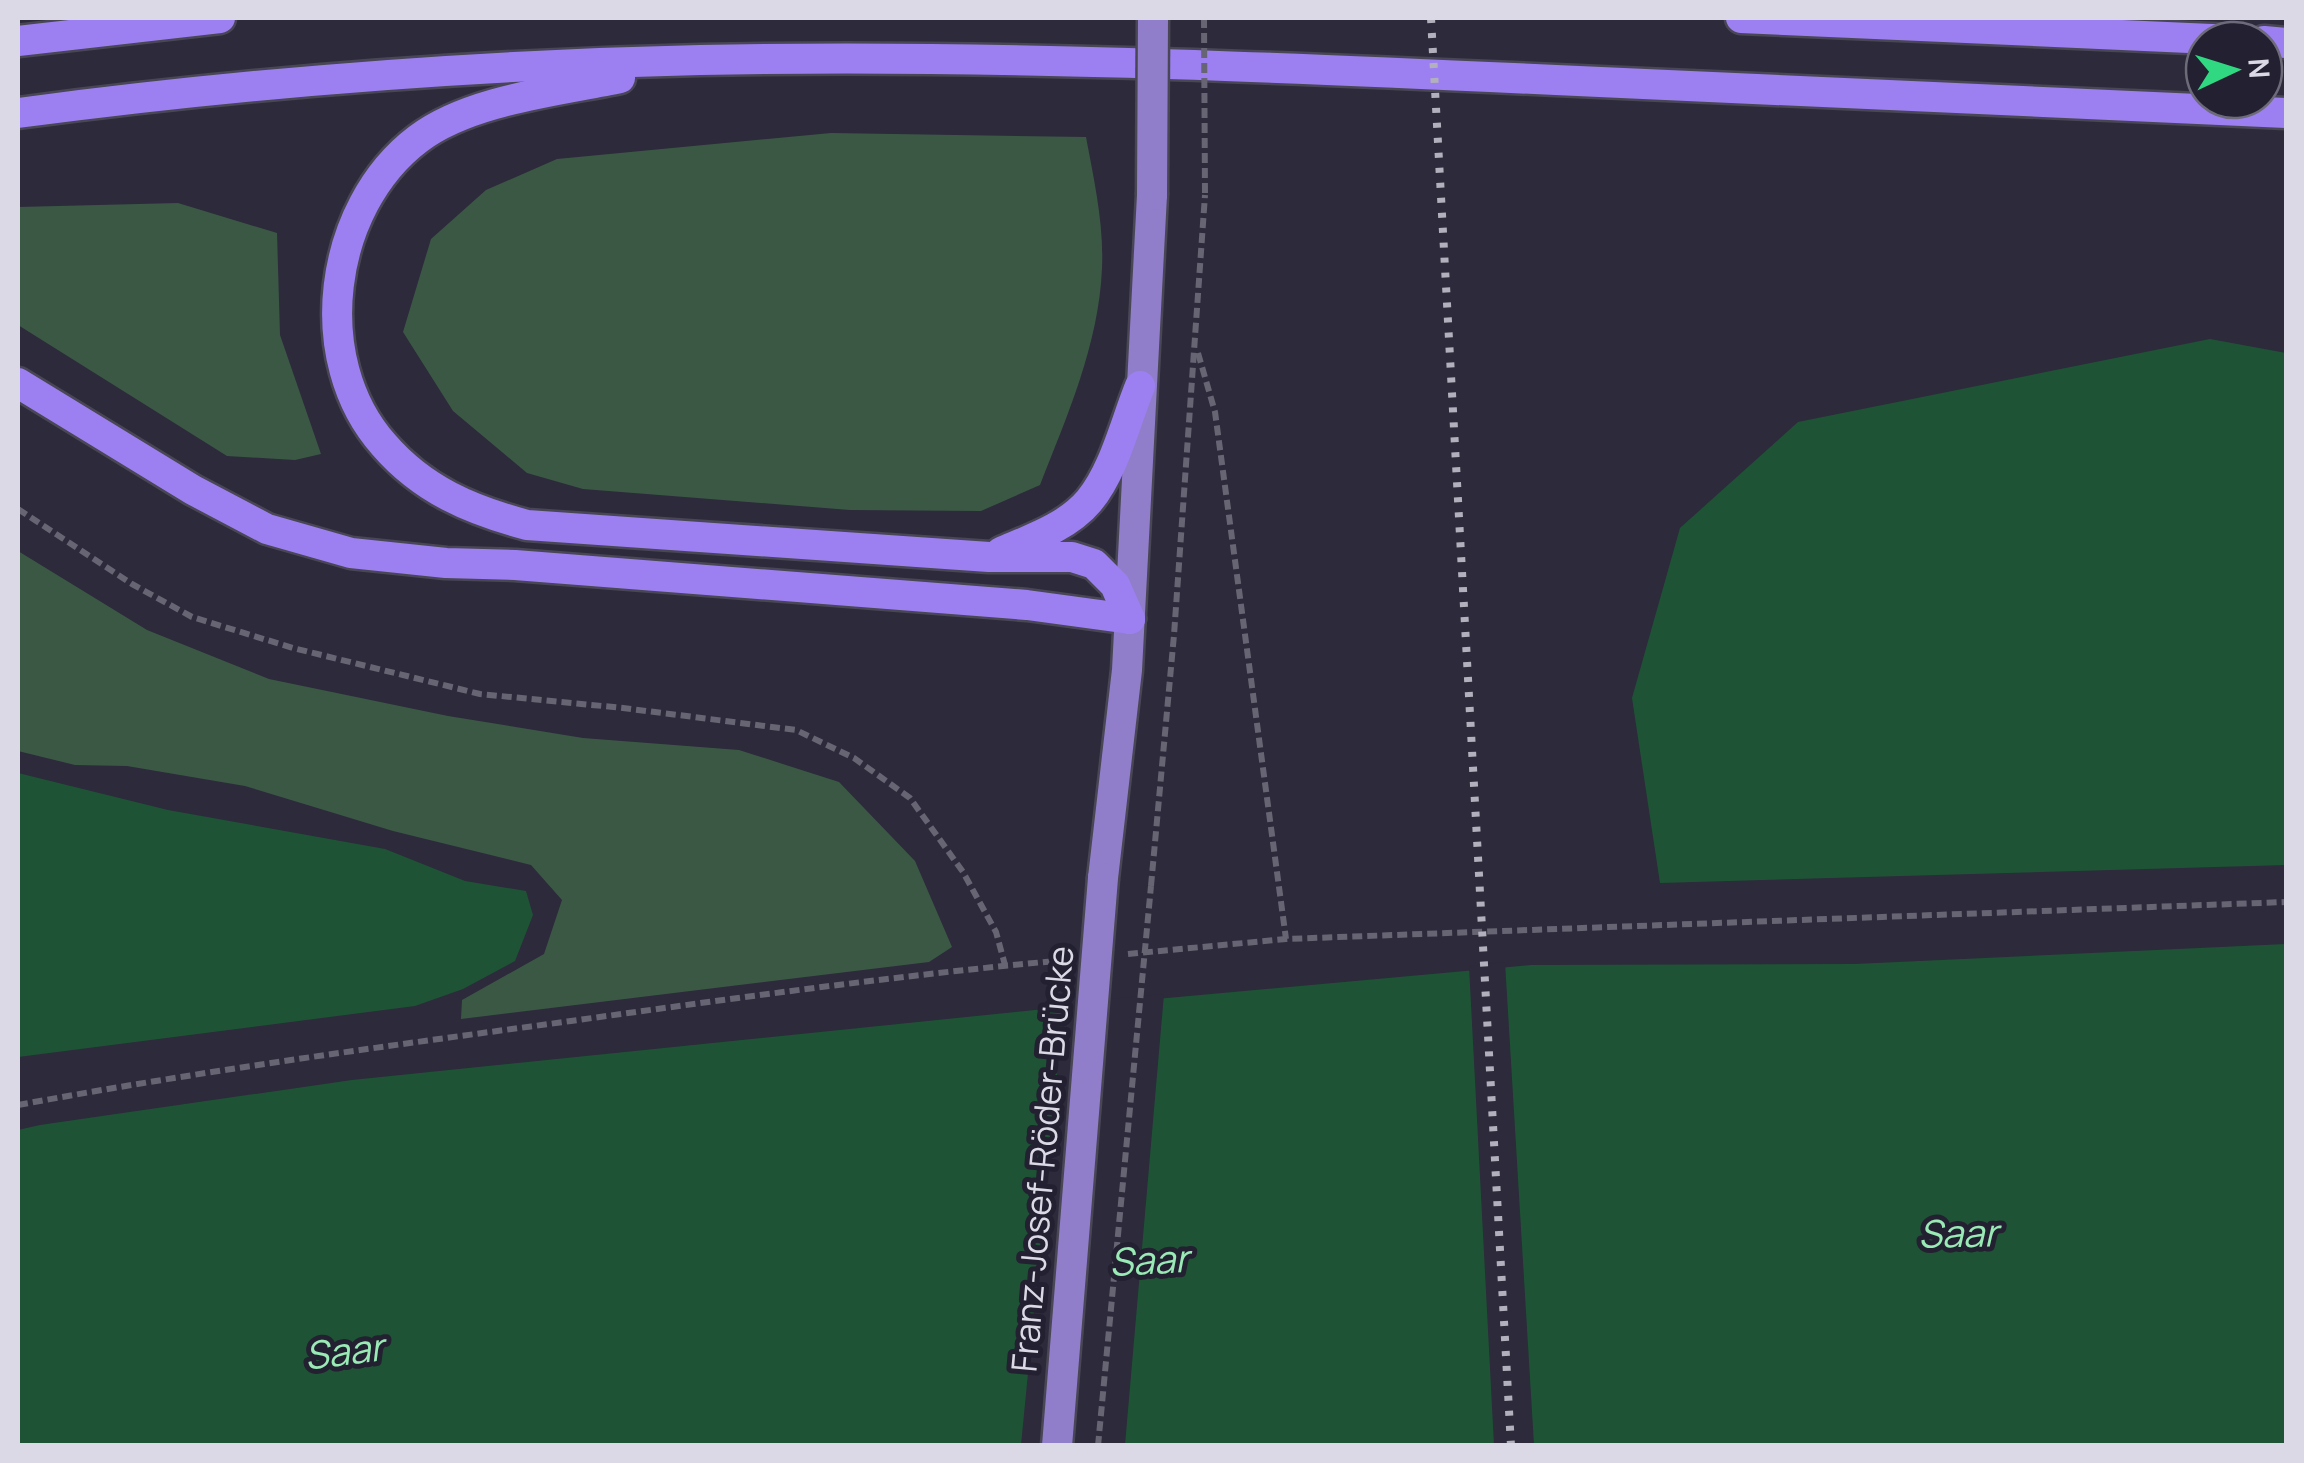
<svg xmlns="http://www.w3.org/2000/svg" width="2304" height="1463" viewBox="0 0 2304 1463" font-family="Manrope,sans-serif">
<style>
.green{fill:#3b5845}
.water{fill:#1e5435}
.pier{fill:#2d2a3b}
.lines{fill:none;stroke-linecap:round;stroke-linejoin:round}
.major-casing{stroke:#494655;stroke-width:35}
.highway-casing{stroke:#494655;stroke-width:35}
.path{stroke:#676474;stroke-width:6;stroke-dasharray:10 5;stroke-linecap:butt}
.major{stroke:#907eca;stroke-width:30}
.highway{stroke:#9c80f1;stroke-width:30}
.rail{stroke:#b2b0bd;stroke-width:8;stroke-dasharray:5 10;stroke-linecap:butt}
.major-bridge-casing{stroke:#494655;stroke-width:35;stroke-linecap:butt}
.path-bridge{stroke:#676474;stroke-width:6;stroke-dasharray:10 5;stroke-linecap:butt}
.major-bridge{stroke:#907eca;stroke-width:30}
.labels{text-anchor:middle;stroke-width:10;stroke-linejoin:round;paint-order:stroke}
.street-label{font-size:35px;fill:#dbd9e5;stroke:#232031}
.water-label{font-size:38px;font-style:italic;fill:#9aeab6;stroke:#232031}
</style>
<rect width="100%" height="100%" fill="#2d2a3b"/>
<g class="green">
<path d="M 831,133 L 1086,137 C 1094,180 1104,224 1102,268 C 1099,344 1067,416 1040,485 L 981,511 L 850,510 L 583,489 L 527,473 L 453,411 L 403,332 L 431,239 L 486,190 L 557,159 Z"/>
<path d="M 178,203 L 277,233 L 280,335 L 321,454 L 295,460 L 227,456 L 18,325 L 18,207 Z"/>
<path d="M 18,551 L 147,630 L 269,679 L 448,716 L 583,738 L 739,750 L 839,782 L 915,861 L 952,947 L 929,962 L 461,1019 L 462,1000 L 544,954 L 562,900 L 531,865 L 393,831 L 245,786 L 127,766 L 75,765 L 18,751 Z"/>
</g>
<g class="water">
<path d="M 2210,339 L 2286,353 L 2286,865 L 1660,883 L 1632,698 L 1680,528 L 1798,422 Z"/>
<path d="M 18,773 L 168,810 L 385,849 L 465,881 L 526,891 L 533,915 L 515,961 L 463,989 L 415,1006 L 18,1057 Z"/>
<path d="M 2286,944 L 2286,1445 L 18,1445 L 18,1130 L 40,1125 L 352,1080 L 1035,1010 L 1531,965 L 1855,964 Z"/>
</g>
<g class="pier">
<path d="M 1505,962 L 1534,1445 L 1494,1445 L 1469,966 Z"/>
<path d="M 1164,994 L 1125,1445 L 1021,1445 L 1064,1003 Z"/>
</g>
<g class="lines">
<defs>
<path id="major" d="M 1103,878 L 1127,670 L 1152,195"/>
<g id="highway">
<path d="M 1741,18 L 2234,40"/>
<path d="M 18,41 L 220,18"/>
<path d="M 2264,41 L 2286,43"/>
<path d="M 620,78 C 558,91 469,100 418,139 C 328,207 308,360 384,445 C 423,490 471,510 527,525 L 989,557 L 1072,557 L 1094,564 L 1115,585 L 1130,619"/>
<path d="M 18,113 C 244,83 472,65 700,60 C 986,54 1271,67 1556,80 C 1800,91 2043,102 2286,113"/>
<path d="M 18,383 L 193,490 L 267,529 L 351,553 L 446,563 L 515,565 L 1027,605 L 1130,619"/>
<path d="M 1001,552 C 1031,539 1067,527 1089,501 C 1114,471 1125,423 1140,386"/>
</g>
</defs>
<use href="#major" class="major-casing"/>
<use href="#highway" class="highway-casing"/>
<g class="path">
<path d="M 1198,353 L 1215,412 L 1286,939"/>
<path d="M 18,509 L 132,584 L 192,617 L 293,648 L 480,694 L 623,708 L 796,730 L 854,758 L 910,798 L 963,872 L 996,932 L 1005,965"/>
<path d="M 1151,886 L 1174,635 L 1205,195"/>
<path d="M 1128,954 L 1286,939 L 2286,902"/>
<path d="M 18,1105 C 201,1071 386,1046 571,1021 C 736,998 900,975 1066,960"/>
</g>
<use href="#major" class="major"/>
<use href="#highway" class="highway"/>
<path class="rail" d="M 1431,18 L 1511,1446"/>
<defs>
<g id="major-bridge">
<path d="M 1152,195 L 1153,18"/>
<path d="M 1057,1446 L 1103,878"/>
</g>
</defs>
<use href="#major-bridge" class="major-bridge-casing"/>
<g class="path-bridge">
<path d="M 1204,18 L 1205,195"/>
<path d="M 1098,1446 L 1151,886"/>
</g>
<use href="#major-bridge" class="major-bridge"/>
</g>
<g class="labels">
<g class="street-label">
<text transform="translate(1043 1159) rotate(-85)" y="12">Franz-Josef-Röder-Brücke</text>
</g>
<g class="water-label">
<text transform="translate(1958 1234) rotate(-1)" y="13">Saar</text>
<text transform="translate(1149 1261) rotate(-3)" y="13">Saar</text>
<text transform="translate(344 1352) rotate(-7)" y="13">Saar</text>
</g>
</g>
<rect width="2304" height="1463" fill="none" stroke="#dbd9e5" stroke-width="40"/>
<g transform="translate(2234 70) rotate(86)"><circle r="48" fill="#232031" stroke="#6d6a79" stroke-width="2.5"/>
<path d="M0-8L18 38L0 25L-18 38Z" fill="#31d882"/>
<text y="-15" font-size="28" font-weight="bold" text-anchor="middle" fill="#dbd9e5">N</text>
</g>
</svg>
